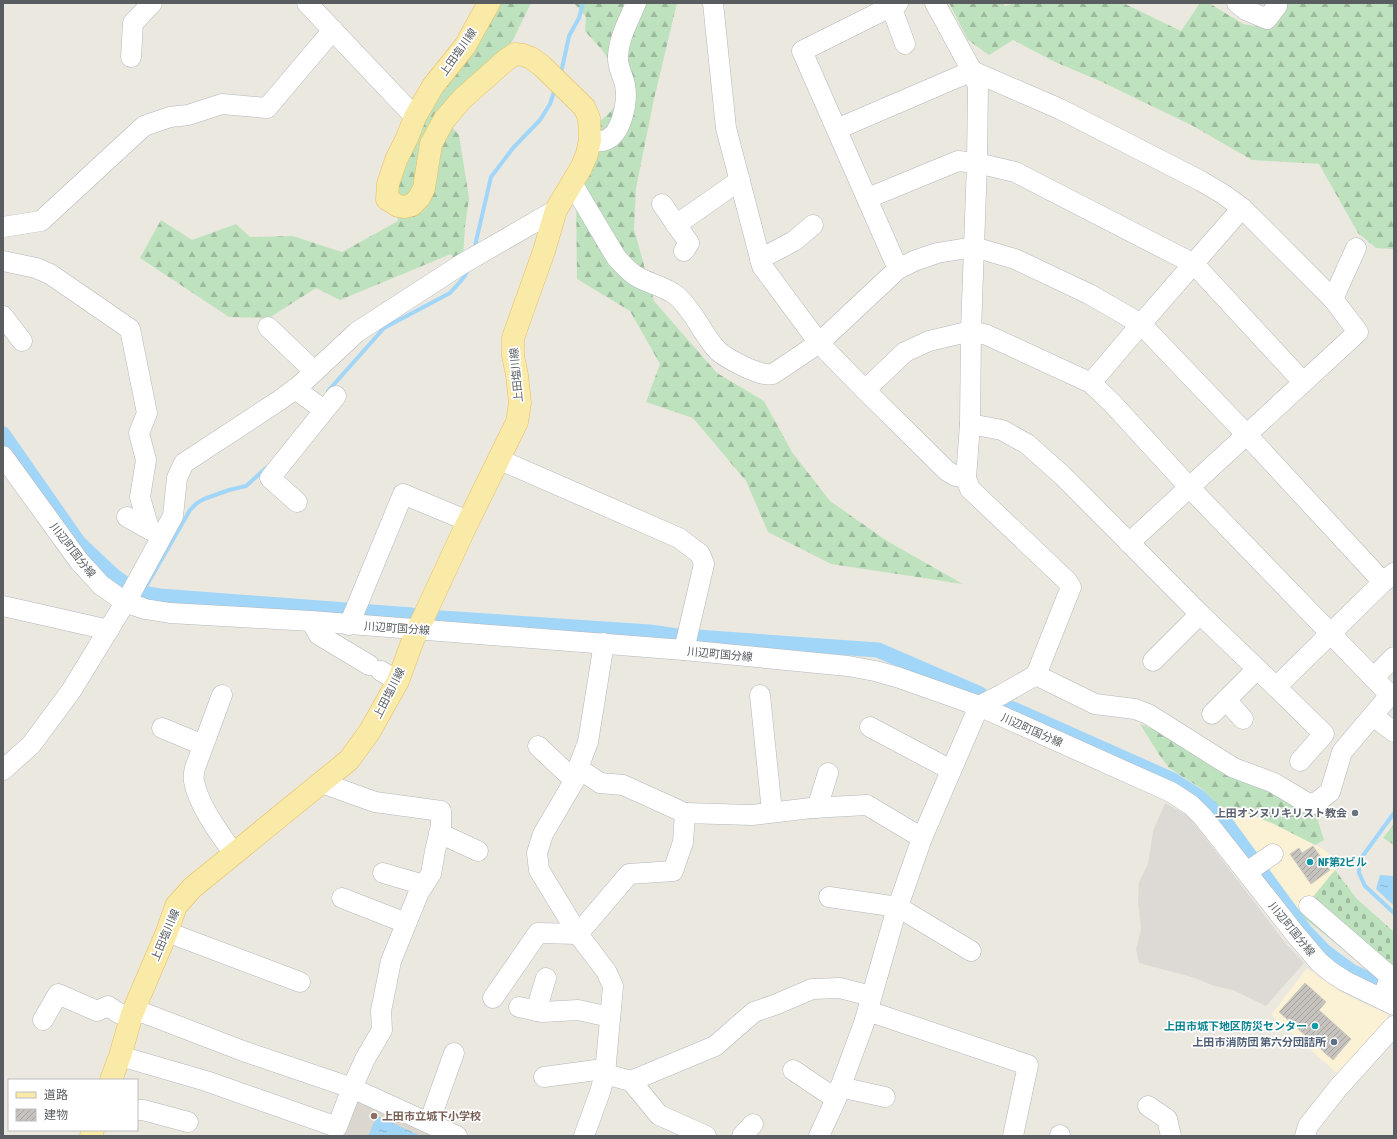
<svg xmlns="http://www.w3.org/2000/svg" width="1397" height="1139" viewBox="0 0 1397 1139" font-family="'Asap Condensed','Noto Sans JP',sans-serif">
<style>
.commercial{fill:#fbf1d5}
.industrial{fill:#dddad5}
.education{fill:#dbd7ce}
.forest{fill:url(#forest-firs)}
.cemetery{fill:url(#cemetery-stones)}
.water{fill:url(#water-ripples)}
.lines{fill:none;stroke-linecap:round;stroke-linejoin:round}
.stream{stroke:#a2d6f9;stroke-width:4}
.canal{stroke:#a2d6f9;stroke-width:15}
.building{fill:url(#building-hatch);stroke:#cfcabf}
.minor-casing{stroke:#b3b6ba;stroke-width:21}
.major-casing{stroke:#e8bd5d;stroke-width:23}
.minor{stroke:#fff;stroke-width:20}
.major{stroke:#faeaa7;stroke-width:22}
.worship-dot{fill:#6b7280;stroke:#fff;stroke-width:1.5}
.culture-dot{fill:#0f9aa8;stroke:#fff;stroke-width:1.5}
.service-dot{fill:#5c6f8a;stroke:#fff;stroke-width:1.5}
.education-dot{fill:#8d6e63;stroke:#fff;stroke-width:1.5}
.labels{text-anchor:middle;stroke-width:3.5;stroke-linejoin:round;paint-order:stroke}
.street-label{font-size:11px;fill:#595d60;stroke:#fff}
.worship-label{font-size:11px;font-weight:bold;fill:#5b616d;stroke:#fff;text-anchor:end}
.culture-label{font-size:11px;font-weight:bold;fill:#0d838f;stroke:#fff;text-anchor:start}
.service-label{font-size:11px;font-weight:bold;fill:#4e5e75;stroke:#fff;text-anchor:end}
.education-label{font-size:11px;font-weight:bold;fill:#785e54;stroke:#fff;text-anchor:start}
</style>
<defs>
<pattern id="forest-firs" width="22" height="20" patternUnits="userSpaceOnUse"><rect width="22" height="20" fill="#bfe2be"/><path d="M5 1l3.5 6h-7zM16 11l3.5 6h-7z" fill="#9eba9e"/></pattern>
<pattern id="cemetery-stones" width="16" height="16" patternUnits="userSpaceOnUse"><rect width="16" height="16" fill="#bfe2be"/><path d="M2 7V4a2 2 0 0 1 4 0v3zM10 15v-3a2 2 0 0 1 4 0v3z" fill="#9eba9e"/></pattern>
<pattern id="water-ripples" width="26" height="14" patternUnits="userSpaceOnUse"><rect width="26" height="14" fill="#a2d6f9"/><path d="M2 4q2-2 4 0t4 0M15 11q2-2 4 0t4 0" fill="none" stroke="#87b1cd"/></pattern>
<pattern id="building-hatch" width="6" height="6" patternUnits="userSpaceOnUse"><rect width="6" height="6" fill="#c6c3be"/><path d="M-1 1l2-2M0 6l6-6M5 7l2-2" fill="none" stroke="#a4a29e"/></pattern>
</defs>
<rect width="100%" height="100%" fill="#ebe8e0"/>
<g class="commercial">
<path d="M 1231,809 L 1245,812 L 1274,824 L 1323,849 L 1334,858 L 1335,870 L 1299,914 L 1223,816 Z"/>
<path d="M 1307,968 L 1323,980 L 1341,992 L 1360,1002 L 1388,1014 L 1387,1026 L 1340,1076 L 1271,1015 Z"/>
</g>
<path class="industrial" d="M 1165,803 L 1185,814 L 1193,822 L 1287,945 L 1304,963 L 1266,1006 L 1233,990 L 1214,986 L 1195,978 L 1139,963 L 1136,949 L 1141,929 L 1138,901 L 1139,882 L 1148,864 L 1153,831 Z"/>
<path class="education" d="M 354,1096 L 444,1136 L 343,1136 Z"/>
<g class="forest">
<path d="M 493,3 L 531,3 L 513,40 L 440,115 L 459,135 L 469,198 L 465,227 L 463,258 L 455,262 L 451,254 L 340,300 L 316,288 L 269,318 L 229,317 L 140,258 L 161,220 L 192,240 L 236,224 L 250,237 L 293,236 L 342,252 L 398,221 L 394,186 L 400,164 Z"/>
<path d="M 574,3 L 677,3 L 654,99 L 636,188 L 634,229 L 654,301 L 717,373 L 764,401 L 792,452 L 830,501 L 887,541 L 963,584 L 831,564 L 768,532 L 746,481 L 693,418 L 646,402 L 660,364 L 630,311 L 577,279 L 576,194 L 599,136 L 601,120 C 622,105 619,93 610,72 C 609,67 609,61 607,57 C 602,49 591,38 585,31 L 586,17 Z"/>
<path d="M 949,3 L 1003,3 L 1005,6 L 1015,3 L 1123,3 L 1181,31 L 1200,3 L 1209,3 L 1243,24 L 1272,29 L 1285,13 L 1286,3 L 1394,3 L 1394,249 L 1376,248 L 1358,233 L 1319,164 L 1252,160 L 1193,126 L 1100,81 L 1055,62 L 1013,40 L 989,55 L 968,40 Z"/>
<path d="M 1140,724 L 1181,741 L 1315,811 L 1324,840 L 1315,845 L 1274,824 L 1245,812 L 1218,806 L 1202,789 L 1169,768 L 1158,753 Z"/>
<path d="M 1394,824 L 1394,845 L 1383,838 Z"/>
</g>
<path class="cemetery" d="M 1335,870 L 1357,899 L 1394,932 L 1394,971 L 1384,982 L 1299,914 Z"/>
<g class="water">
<path d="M 1380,875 L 1394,876 L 1394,906 L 1376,889 Z"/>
<path d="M 377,1116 L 421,1136 L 368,1136 Z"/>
</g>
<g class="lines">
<g class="stream">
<path d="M 561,73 L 569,36 L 579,18 L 583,3"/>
<path d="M 474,250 L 491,177 L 513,148 L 540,120 L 550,104 L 555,89"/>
<path d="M 328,391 L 384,328 L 450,293 L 460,282 L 466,274 L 468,268"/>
<path d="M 144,590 L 190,510 L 197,503 L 204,499 L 229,490 L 246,486 L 266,468"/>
<path d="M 1394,813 L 1359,861 L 1359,873 L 1365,886 L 1394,913"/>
</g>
<g class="canal">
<path d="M 3,434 L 79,543 L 113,575 L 127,585 L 142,593 L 160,596 L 412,615"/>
<path d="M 441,618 L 650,632 L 677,636"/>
<path d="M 697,637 L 878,650 L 980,694"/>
<path d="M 1004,705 L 1173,780 L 1198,796 L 1226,823 L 1305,931 L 1324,951 L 1351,971 L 1394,991"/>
</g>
</g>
<g class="building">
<path d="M 1313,846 L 1330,870 L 1311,884 L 1290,854 L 1299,848 L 1302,853 Z"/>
<path d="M 1305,983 L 1326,1002 L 1319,1010 L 1351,1039 L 1333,1060 L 1279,1012 Z"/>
</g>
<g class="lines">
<defs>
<g id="minor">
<path d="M 307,3 L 415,117"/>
<path d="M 713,3 L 726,128 L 762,266 L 819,343 L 865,390 L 947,471 L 956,476 L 966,478"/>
<path d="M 890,3 L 905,44"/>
<path d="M 1237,3 L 1246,10 L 1267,19 L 1277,6 L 1277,3"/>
<path d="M 131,57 L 133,23 L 152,3"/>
<path d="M 837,129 L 972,71 L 1060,109 L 1201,181 L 1223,194 L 1242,208 L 1333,299 L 1358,332 L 1129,543"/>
<path d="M 590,140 C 594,140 599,142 602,141 C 622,138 628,101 625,85 C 623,75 617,67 618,56 C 619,37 629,20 636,3"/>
<path d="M 572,183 L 616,257 C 622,264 628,271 636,276 C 649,284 665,286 677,296 C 695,312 702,334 718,351 C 726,358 737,363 747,368 C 756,371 763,376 773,374 L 819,343 L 898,269 L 914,261 L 937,253 L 974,247 L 1015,259 L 1089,294 L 1141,324 L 1246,434 L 1383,582"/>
<path d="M 868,198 L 958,161 L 977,163 L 1015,172 L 1194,264 L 1303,382"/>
<path d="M 662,204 L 689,243 L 684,251"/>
<path d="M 676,225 L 740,180"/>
<path d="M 3,227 L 41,221 L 144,126 L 170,117 L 188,115 L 222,104 L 267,108 L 333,30"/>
<path d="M 760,259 L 794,241 L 813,225"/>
<path d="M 3,261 L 36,268 L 50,274 L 130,329 L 147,413 L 139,433 L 146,460 L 140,497 L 149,529"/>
<path d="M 898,269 L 802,51 L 898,3"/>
<path d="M 1333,299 L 1356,248"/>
<path d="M 3,316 L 22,341"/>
<path d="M 268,327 L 314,371"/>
<path d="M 1091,383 L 1141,324 L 1242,208"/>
<path d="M 295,389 L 324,410"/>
<path d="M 865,390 L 905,352 L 929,341 L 971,331 L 987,335 L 1091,383 L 1112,403 L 1189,487 L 1390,695 L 1342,752 L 1330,792 L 1314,804 L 1309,804 L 1274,783 L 1234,768 L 1224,762 L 1148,714 L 1135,709 L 1095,704 L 1036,675"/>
<path d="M 970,424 L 1002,430 L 1027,444 L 1063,476 L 1200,614 L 1276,687 L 1383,582 L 1394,573"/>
<path d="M 3,456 L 79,561 L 101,585 L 125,602 L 145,609 L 170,613 L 311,621 L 684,650 L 848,666 L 875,671 L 897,677 L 979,706 L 1171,792 L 1191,805 L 1203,817 L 1296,935 L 1319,962 L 1331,972 L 1345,981 L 1394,1005"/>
<path d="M 498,459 L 679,538 L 700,554 L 704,564 L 684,650"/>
<path d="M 297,502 L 270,478 L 336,396"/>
<path d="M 127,517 L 156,533"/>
<path d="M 3,606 L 109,630"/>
<path d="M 311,621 L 319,635 L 369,665"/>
<path d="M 349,625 L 403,494 L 468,521"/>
<path d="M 1153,661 L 1200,614"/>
<path d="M 381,671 L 398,681"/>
<path d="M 1373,678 L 1394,657"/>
<path d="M 1276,687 L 1324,734 L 1300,761"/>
<path d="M 222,695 L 195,768 C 194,772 193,777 194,781 C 198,805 220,834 234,854"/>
<path d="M 760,695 L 772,812"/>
<path d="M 1226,700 L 1243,719"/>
<path d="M 1212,714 L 1257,669"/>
<path d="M 1373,716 L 1394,732"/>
<path d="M 870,727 L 951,770"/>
<path d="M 162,728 L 203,745"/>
<path d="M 538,746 L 574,780"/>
<path d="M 578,768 L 600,783 L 623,785 L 685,813"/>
<path d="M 3,770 L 31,745 L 71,691 L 131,593 L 173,516 L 177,478 L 184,463 L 280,400 L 299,386 L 357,332 L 462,264 L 556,210"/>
<path d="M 817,808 L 828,773"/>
<path d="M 439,833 L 478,851"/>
<path d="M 1247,872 L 1273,854"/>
<path d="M 383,873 L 424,885"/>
<path d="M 829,897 L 898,907 L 971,951"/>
<path d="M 342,898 L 406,923"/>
<path d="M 1309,906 L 1392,978 L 1388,983 L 1382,999"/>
<path d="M 167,932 L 300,982"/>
<path d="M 578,934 L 539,870 L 537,853 L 543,834 L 577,776 L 578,768 L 588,742 L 604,643"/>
<path d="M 493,998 L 538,933 L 578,934"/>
<path d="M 519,1007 L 542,1012 L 578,1010 L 610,1017"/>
<path d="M 536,1011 L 546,978"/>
<path d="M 868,1011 L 1028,1065 L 1013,1136"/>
<path d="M 43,1020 L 58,994 L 97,1011 L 108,1006 L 120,1014 L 144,1013 L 243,1051 L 352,1088 L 457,1136"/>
<path d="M 120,1056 L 206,1081 L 337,1127 L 352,1088 L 365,1059 L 382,1030 L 381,1011 L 391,961 L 419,892 L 431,874 L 435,851 L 441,826 L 441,811 L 375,802 L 322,783"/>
<path d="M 793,1070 L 836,1099"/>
<path d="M 544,1077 L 596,1070 L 605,1074 L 631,1081 L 659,1115 L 706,1136"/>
<path d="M 631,1081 L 715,1046 L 754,1012 L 777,1004 L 812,989 L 840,988 L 871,996"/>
<path d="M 840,1087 L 885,1097"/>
<path d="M 1148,1106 L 1167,1119 L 1171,1136"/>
<path d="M 137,1110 L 143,1110 L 188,1122"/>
<path d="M 429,1123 L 454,1053"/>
<path d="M 584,1136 L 600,1092 L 605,1074 L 613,986 L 606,971 L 578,934 L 629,874 L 673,871 L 683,842 L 685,813 L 752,815 L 811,808 L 867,805 L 922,838"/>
<path d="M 742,1136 L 753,1124"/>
<path d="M 819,1136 L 836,1099 L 864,1023 L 895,915 L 922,838 L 979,706 L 1001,695 L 1036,675 L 1071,587 L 1067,581 L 970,489 L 966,478 L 970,424 L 971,331 L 977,163 L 978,86 L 972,71 L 935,3"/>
<path d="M 1060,1136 L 1060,1135"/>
<path d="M 1305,1136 L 1308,1126 L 1338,1088 L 1394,1026"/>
</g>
<g id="major">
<path d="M 111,1080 L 120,1056 L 132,1014 L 167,932 L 176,906 L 192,888 L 349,760 L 370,731 L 398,681 L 413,640 L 464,530 L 517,422 L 520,403 L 517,375 L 513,356 L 513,338 L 544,251 L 556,210 L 581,168 L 587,154 L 590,140 L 589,118 L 584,107 L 542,66 L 531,58 L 523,55 L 515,54 L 506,60 L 462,99 L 444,120 L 431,144 L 424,188 L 419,198 L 412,205 L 404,207 L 398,206 L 387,199 L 388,184 L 396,160 L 407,138 L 415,117 L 433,86 L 465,46 L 489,3"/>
<path d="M 91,1136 L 93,1130"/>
</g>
</defs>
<use href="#minor" class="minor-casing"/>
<use href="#major" class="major-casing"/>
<use href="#minor" class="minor"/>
<use href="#major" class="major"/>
</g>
<circle class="worship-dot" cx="1355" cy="813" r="4"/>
<g class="culture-dot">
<circle cx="1310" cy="862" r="4"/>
<circle cx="1315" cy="1026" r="4"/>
</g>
<circle class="service-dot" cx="1334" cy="1042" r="4"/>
<circle class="education-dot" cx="374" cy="1116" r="4"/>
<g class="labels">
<g class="street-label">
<text transform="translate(458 52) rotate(-55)" y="4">上田塩川線</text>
<text transform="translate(516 375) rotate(-95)" y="4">上田塩川線</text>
<text transform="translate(73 550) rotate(52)" y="4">川辺町国分線</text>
<text transform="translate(397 628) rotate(4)" y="4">川辺町国分線</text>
<text transform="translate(720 654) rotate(5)" y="4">川辺町国分線</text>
<text transform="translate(389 693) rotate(-63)" y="4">上田塩川線</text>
<text transform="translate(1032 730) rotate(24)" y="4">川辺町国分線</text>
<text transform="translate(1292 929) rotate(51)" y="4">川辺町国分線</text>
<text transform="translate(165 935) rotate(-67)" y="4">上田塩川線</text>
</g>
<g class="worship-label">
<text x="1347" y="817">上田オンヌリキリスト教会</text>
</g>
<g class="culture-label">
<text x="1318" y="866">NF第2ビル</text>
<text x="1307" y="1030" text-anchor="end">上田市城下地区防災センター</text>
</g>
<g class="service-label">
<text x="1326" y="1046">上田市消防団 第六分団詰所</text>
</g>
<g class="education-label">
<text x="382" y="1120">上田市立城下小学校</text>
</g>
</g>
<rect width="1397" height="1139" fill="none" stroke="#595d60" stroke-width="8"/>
<rect x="8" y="1079" width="130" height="52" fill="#ffffff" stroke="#bdbebf"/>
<rect x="16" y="1092" width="20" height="6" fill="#faeaa7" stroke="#bdbebf"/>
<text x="44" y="1099" font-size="12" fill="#595d60">道路</text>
<rect x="16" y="1109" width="20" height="12" fill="url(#building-hatch)" stroke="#bdbebf"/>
<text x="44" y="1119" font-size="12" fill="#595d60">建物</text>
</svg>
